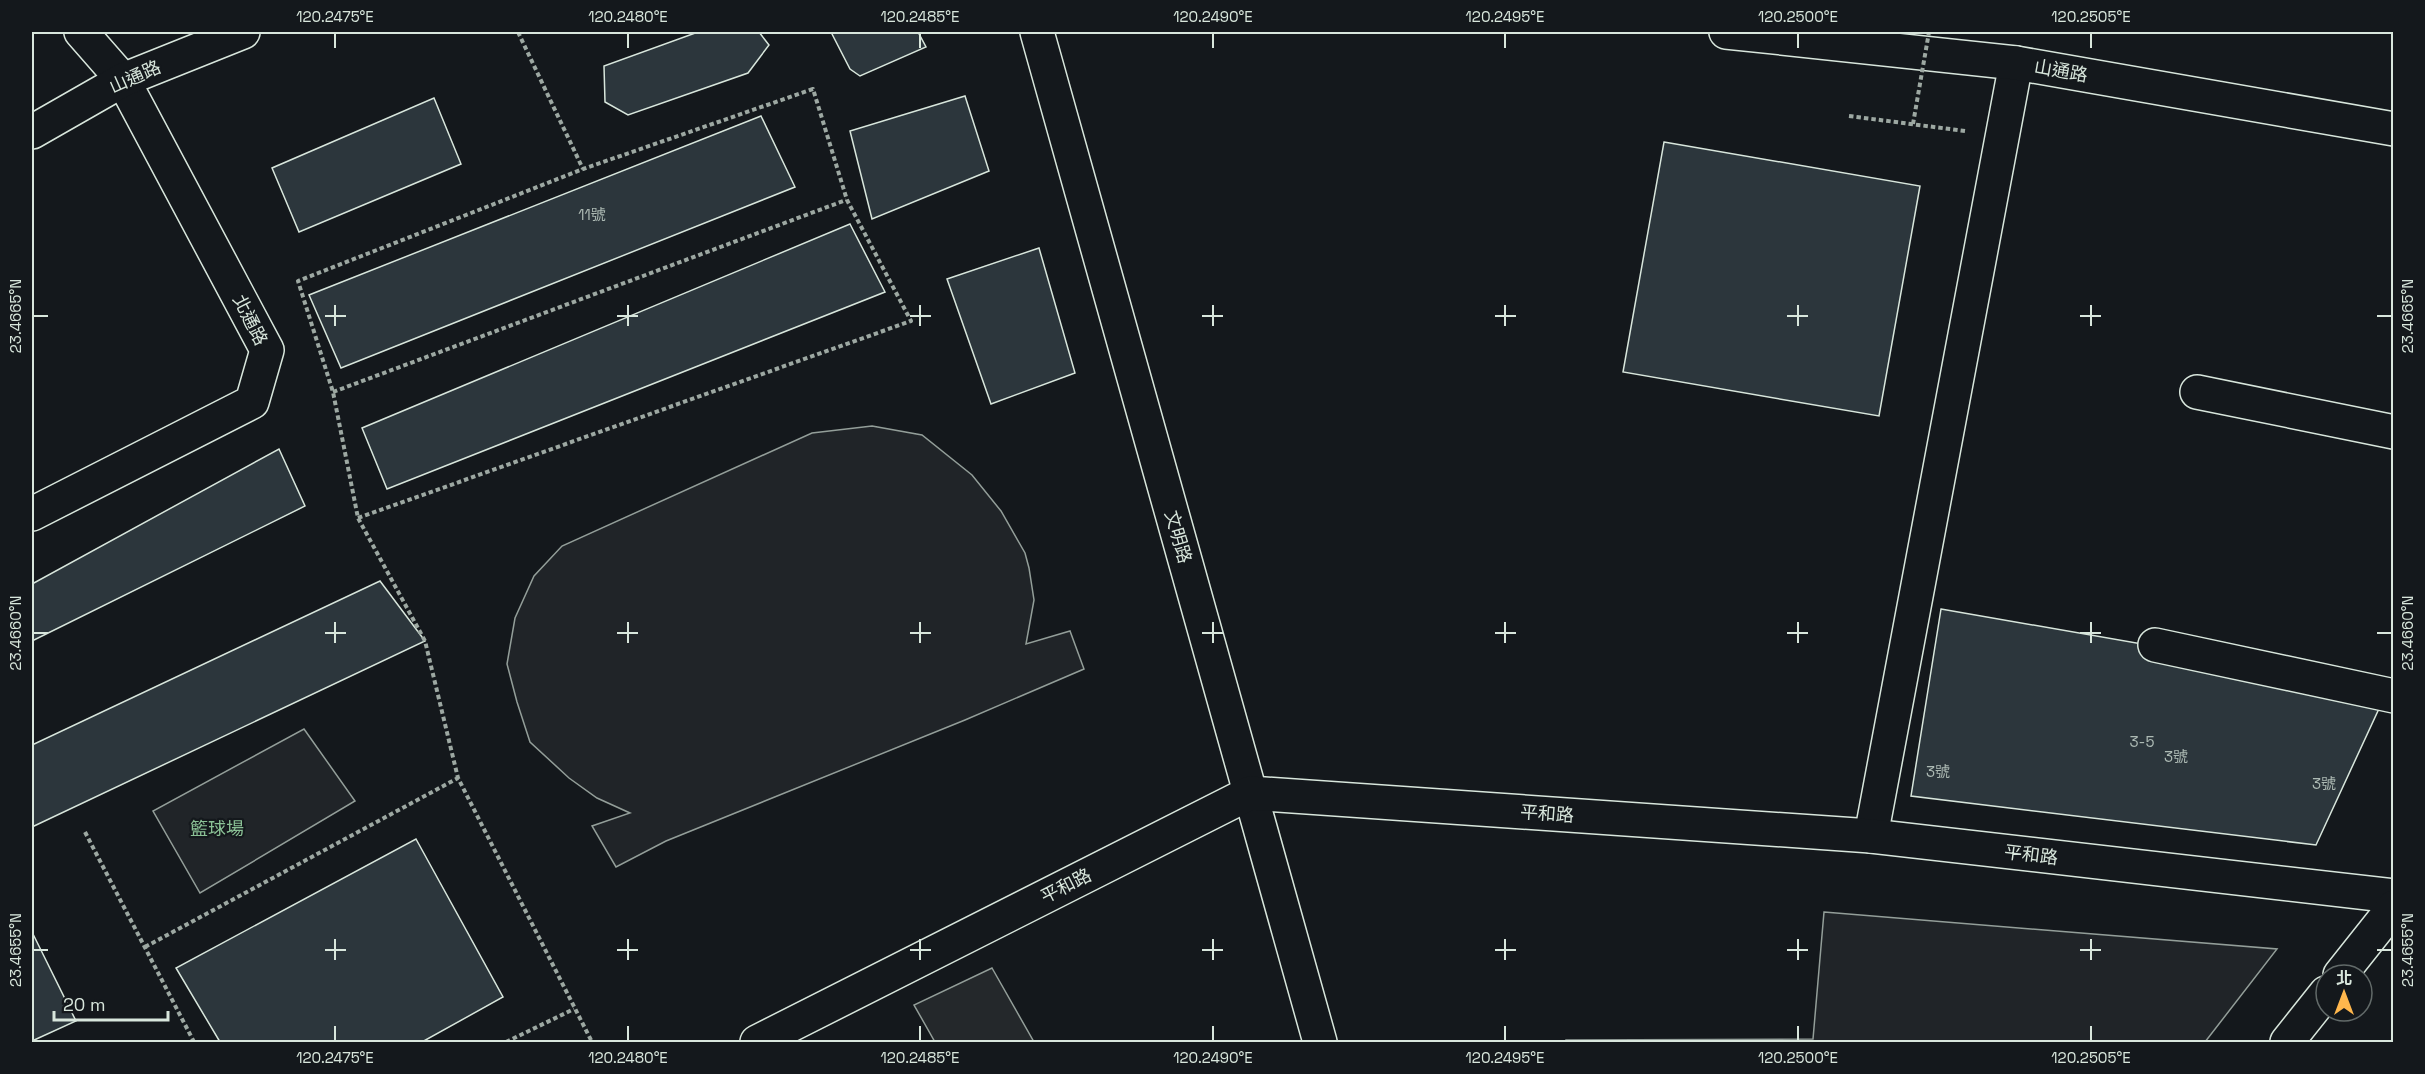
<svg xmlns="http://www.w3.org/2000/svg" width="2425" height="1074" viewBox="0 0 2425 1074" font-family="'Space Grotesk','Noto Sans TC',sans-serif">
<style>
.green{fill:#202428;stroke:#939e99;stroke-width:1.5}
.parking{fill:#24282b;stroke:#939e99;stroke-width:1.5}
.building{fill:#2c363c;stroke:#d8e6dc;stroke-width:1.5}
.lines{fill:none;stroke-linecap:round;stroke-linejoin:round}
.street-casing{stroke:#d8e6dc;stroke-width:36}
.secondary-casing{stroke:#d8e6dc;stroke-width:36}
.path{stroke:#9da8a2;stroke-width:4;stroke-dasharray:4.5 3;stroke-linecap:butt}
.street{stroke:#14181c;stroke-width:33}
.secondary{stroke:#14181c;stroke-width:33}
.path-bridge{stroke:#9da8a2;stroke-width:4;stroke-dasharray:4.5 3;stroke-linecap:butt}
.ticks{fill:none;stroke:#d8e6dc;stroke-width:2}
.labels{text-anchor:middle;stroke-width:4.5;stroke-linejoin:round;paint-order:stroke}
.number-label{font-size:15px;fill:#adbab4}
.street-label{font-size:18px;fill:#d8e6dc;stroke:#14181c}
.park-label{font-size:18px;fill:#8ac095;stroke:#14181c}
.neatline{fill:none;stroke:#d8e6dc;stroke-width:2}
.ticks-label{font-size:15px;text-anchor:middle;fill:#d8e6dc}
</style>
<rect width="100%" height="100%" fill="#14181c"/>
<g class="green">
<path d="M 872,426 L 922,435 L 972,475 L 1001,511 L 1025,553 L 1029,568 L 1034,600 L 1026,644 L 1070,631 L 1084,669 L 965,720 L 666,841 L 616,867 L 592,826 L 630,813 L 597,798 L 569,778 L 530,742 L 517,702 L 507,664 L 515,618 L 534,576 L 562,546 L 812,433 Z"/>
<path d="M 304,729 L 355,801 L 200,893 L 153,811 Z"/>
<path d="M 1824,912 L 2277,949 L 2205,1042 L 1566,1042 L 1566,1040 L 1813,1039 Z"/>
</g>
<path class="parking" d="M 992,968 L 1034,1042 L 935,1042 L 914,1005 Z"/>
<g class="building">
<path d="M 698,32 L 759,32 L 769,45 L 748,73 L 628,115 L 605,102 L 604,66 Z"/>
<path d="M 831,32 L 918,32 L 926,47 L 860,76 L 850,69 Z"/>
<path d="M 965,96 L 989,171 L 872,219 L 850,131 Z"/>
<path d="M 434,98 L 461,164 L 299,232 L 272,168 Z"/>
<path d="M 761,116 L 795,187 L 341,368 L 309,295 Z"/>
<path d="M 1664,142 L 1920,186 L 1879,416 L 1623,372 Z"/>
<path d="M 850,224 L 885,292 L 387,489 L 362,428 Z"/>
<path d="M 1039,248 L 1075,373 L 991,404 L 947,279 Z"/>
<path d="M 279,449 L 305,506 L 32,641 L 32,584 Z"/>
<path d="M 380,581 L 425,641 L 32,827 L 32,745 Z"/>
<path d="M 1941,609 L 2389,687 L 2316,845 L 1911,796 Z"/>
<path d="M 416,839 L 503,997 L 422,1042 L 220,1042 L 176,968 Z"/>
<path d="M 32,932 L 76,1021 L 32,1041 Z"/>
</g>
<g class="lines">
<defs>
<g id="street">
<path d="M 1037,32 L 1320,1042"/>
<path d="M 2197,392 L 2394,432"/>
<path d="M 32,514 L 252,402 L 267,350 L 123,80 L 81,32"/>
<path d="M 2155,645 L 2394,696"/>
<path d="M 1871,836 L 2016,63"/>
<path d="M 757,1042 L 1250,793 L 1871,836 L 2394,896"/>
</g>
<g id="secondary">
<path d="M 1726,32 L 2016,63 L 2394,129"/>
<path d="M 32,132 L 123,80 L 243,32"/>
<path d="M 2340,975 L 2394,907"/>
<path d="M 2287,1042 L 2326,993"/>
</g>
</defs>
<use href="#street" class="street-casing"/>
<use href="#secondary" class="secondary-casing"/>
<g class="path">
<path d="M 518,32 L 583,169"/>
<path d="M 1849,116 L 1965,131"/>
<path d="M 333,392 L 846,200"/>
<path d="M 358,518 L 911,321 L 847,200 L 813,89 L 583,169 L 298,281 L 333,392 L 358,518 L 425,641 L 458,778 L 592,1042"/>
<path d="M 85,832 L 194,1042"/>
<path d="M 145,947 L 458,778"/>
<path d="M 506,1042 L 574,1009"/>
</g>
<use href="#street" class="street"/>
<use href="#secondary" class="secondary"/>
<path class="path-bridge" d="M 1913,124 L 1929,32"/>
</g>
<path class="ticks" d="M 335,33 L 335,48M 628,33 L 628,48M 920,33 L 920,48M 1213,33 L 1213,48M 1505,33 L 1505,48M 1798,33 L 1798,48M 2091,33 L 2091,48M 335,305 L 335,326M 628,305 L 628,326M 920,305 L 920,326M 1213,305 L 1213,326M 1505,305 L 1505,326M 1798,305 L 1798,326M 2091,305 L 2091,326M 33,316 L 48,316M 325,316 L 346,316M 617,316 L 638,316M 910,316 L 931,316M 1202,316 L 1223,316M 1495,316 L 1516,316M 1787,316 L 1808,316M 2080,316 L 2101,316M 2377,316 L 2392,316M 335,622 L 335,643M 628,622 L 628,643M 920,622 L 920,643M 1213,622 L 1213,643M 1505,622 L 1505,643M 1798,622 L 1798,643M 2091,622 L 2091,643M 33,633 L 48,633M 325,633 L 346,633M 617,633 L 638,633M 910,633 L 931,633M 1202,633 L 1223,633M 1495,633 L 1516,633M 1787,633 L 1808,633M 2080,633 L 2101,633M 2377,633 L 2392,633M 335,939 L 335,960M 628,939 L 628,960M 920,939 L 920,960M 1213,939 L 1213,960M 1505,939 L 1505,960M 1798,939 L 1798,960M 2091,939 L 2091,960M 33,950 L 48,950M 325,950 L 346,950M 617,950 L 638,950M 910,950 L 931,950M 1202,950 L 1223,950M 1495,950 L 1516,950M 1787,950 L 1808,950M 2080,950 L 2101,950M 2377,950 L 2392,950M 335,1026 L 335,1041M 628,1026 L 628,1041M 920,1026 L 920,1041M 1213,1026 L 1213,1041M 1505,1026 L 1505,1041M 1798,1026 L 1798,1041M 2091,1026 L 2091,1041"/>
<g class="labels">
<g class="number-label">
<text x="592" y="220">11號</text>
<text x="2142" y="747">3-5</text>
<text x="2176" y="762">3號</text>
<text x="1938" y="777">3號</text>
<text x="2324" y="789">3號</text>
</g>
<g class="street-label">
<text transform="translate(2061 71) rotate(10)" y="6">山通路</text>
<text transform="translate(135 77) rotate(-24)" y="6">山通路</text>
<text transform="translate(250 320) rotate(63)" y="6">北通路</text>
<text transform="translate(1178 537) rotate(74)" y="6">文明路</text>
<text transform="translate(1547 814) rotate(4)" y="6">平和路</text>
<text transform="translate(2031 855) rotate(7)" y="6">平和路</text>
<text transform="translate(1066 886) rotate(-27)" y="6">平和路</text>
</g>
<g class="park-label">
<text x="217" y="835">籃球場</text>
</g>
</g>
<rect width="2425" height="1074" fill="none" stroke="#14181c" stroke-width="66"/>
<g transform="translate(2344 993)"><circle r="28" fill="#14181c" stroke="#626a69" stroke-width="1.5"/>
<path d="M0-4.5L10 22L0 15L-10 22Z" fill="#ffb74d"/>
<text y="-9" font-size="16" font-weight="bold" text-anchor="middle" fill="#d8e6dc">北</text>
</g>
<path d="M54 1011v9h114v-9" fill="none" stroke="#d8e6dc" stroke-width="3"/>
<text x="63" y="1011" font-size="18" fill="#d8e6dc" stroke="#14181c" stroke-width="4.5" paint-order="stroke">20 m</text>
<rect x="33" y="33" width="2359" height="1008" class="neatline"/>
<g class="ticks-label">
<text x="335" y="22">120.2475°E</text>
<text x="628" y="22">120.2480°E</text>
<text x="920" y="22">120.2485°E</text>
<text x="1213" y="22">120.2490°E</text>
<text x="1505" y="22">120.2495°E</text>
<text x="1798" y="22">120.2500°E</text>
<text x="2091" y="22">120.2505°E</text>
<text transform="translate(16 316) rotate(-90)" y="5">23.4665°N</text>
<text transform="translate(2408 316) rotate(-90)" y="5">23.4665°N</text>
<text transform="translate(16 633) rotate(-90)" y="5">23.4660°N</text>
<text transform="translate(2408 633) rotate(-90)" y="5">23.4660°N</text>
<text transform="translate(16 950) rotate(-90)" y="5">23.4655°N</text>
<text transform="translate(2408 950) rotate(-90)" y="5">23.4655°N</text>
<text x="335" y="1063">120.2475°E</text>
<text x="628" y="1063">120.2480°E</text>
<text x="920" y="1063">120.2485°E</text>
<text x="1213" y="1063">120.2490°E</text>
<text x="1505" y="1063">120.2495°E</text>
<text x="1798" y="1063">120.2500°E</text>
<text x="2091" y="1063">120.2505°E</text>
</g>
</svg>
